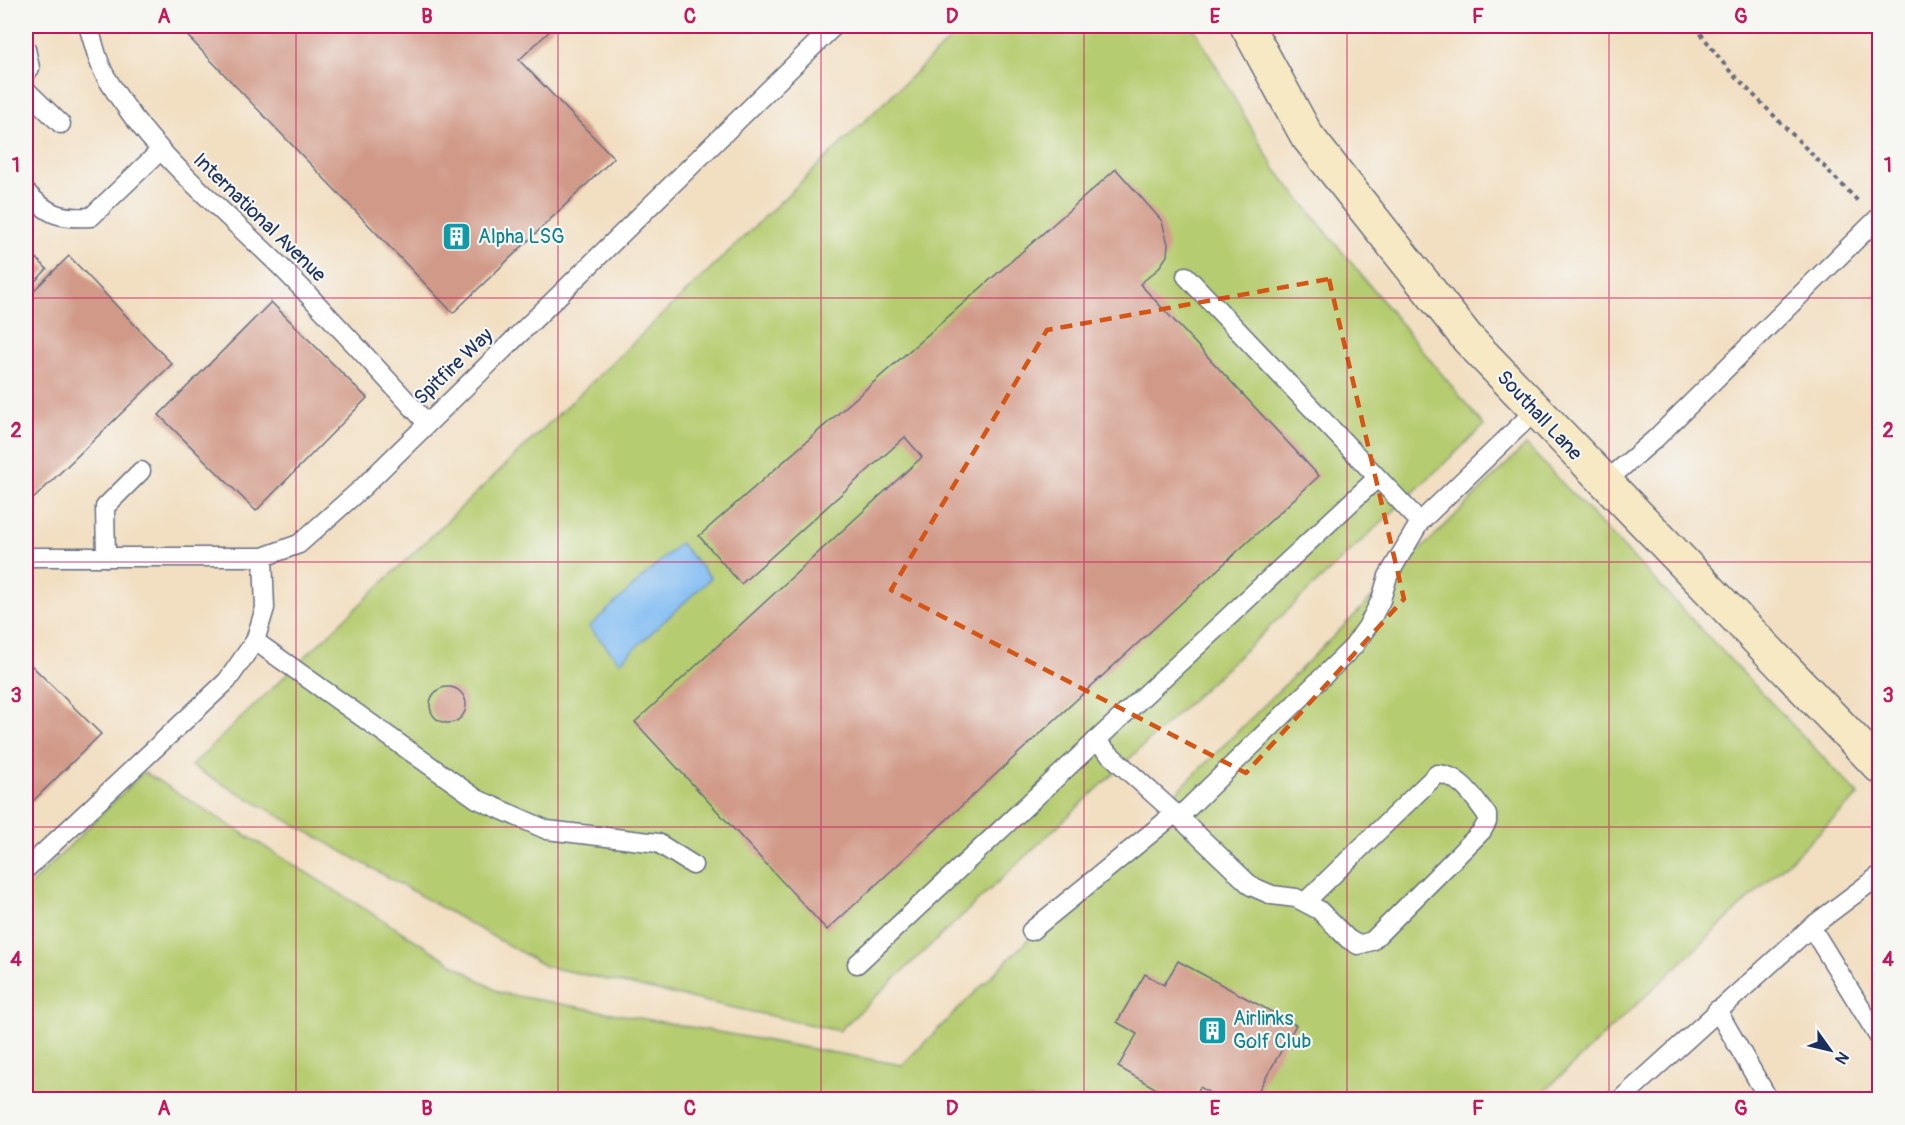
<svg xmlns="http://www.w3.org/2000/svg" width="1905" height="1125" viewBox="0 0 1905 1125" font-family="Pangolin,sans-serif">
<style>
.green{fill:#b6cc70;stroke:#687e67;stroke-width:1.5}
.water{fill:#80bcf3;stroke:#4e76a8;stroke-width:1.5}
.building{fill:#d19a88}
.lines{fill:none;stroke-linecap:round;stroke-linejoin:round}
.lane-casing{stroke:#666d81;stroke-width:21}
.secondary-casing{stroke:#666d81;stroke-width:36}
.path{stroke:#666d81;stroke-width:4;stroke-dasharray:4.5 4.5;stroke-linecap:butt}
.lane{stroke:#fff;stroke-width:18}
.secondary{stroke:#f6e9c3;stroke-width:33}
.marked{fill:none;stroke:#d45514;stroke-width:4.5;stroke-dasharray:12 8;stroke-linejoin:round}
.grid{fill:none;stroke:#c2185b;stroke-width:1.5;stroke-opacity:0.55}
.labels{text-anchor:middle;stroke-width:4.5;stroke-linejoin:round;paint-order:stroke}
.street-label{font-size:20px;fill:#1b2f5e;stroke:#f6f6f2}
.culture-label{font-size:20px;fill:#0d838f;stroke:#f6f6f2;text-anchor:start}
.neatline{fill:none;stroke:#c2185b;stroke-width:2}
.grid-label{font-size:20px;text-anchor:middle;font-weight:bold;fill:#c2185b}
</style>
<rect width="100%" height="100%" fill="#f6f6f2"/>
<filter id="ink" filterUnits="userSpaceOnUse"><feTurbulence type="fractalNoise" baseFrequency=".0167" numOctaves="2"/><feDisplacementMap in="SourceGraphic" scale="12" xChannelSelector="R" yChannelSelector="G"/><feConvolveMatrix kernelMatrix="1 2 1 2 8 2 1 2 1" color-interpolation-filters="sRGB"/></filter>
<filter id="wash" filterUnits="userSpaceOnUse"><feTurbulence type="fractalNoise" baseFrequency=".008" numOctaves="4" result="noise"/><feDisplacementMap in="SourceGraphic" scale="24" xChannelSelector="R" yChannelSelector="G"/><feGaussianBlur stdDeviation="1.35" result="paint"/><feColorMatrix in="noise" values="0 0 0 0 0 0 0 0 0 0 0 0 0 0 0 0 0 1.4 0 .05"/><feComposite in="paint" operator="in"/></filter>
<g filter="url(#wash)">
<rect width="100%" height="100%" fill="#f2dfc2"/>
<g class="green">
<path d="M 964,26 L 1193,26 L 1275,169 L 1484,426 L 839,1031 L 545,966 L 191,766 Z"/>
<path d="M 1526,445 L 1859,795 L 1536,1099 L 26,1100 L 26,889 L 144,772 L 500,993 L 902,1065 Z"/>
</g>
<path class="water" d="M 680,543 L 711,578 L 620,662 L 589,627 Z"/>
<g id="blocks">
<g class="building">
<path d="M 178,26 L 555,26 L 519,60 L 614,158 L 453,313 Z"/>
<path d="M 1116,169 L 1162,221 L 1168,244 L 1167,256 L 1158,269 L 1140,284 L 1319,476 L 827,930 L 635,722 L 922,457 L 905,437 L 741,584 L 699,536 Z"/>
<path d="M 26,248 L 47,269 L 26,291 Z"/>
<path d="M 69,256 L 172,364 L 26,506 L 26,298 Z"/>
<path d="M 271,302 L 367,398 L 256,511 L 159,415 Z"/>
<path d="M 26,660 L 101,734 L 26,808 Z"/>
<circle cx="448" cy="705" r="18"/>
<path d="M 1178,961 L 1296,1025 L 1253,1100 L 1221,1100 L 1200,1087 L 1193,1100 L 1176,1100 L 1118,1067 L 1137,1034 L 1117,1022 L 1145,974 L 1164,985 Z"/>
</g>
</g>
</g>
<g filter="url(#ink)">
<use href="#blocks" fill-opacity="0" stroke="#666d81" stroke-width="1.5"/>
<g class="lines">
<defs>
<g id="lane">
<path d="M 88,26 C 94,42 97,62 106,77 C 151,153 219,206 281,267 C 331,317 379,371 427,423"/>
<path d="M 26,49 L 30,68 L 26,73"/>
<path d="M 26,90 L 61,124"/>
<path d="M 26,192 C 49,215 59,219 91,217 L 160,151"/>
<path d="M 1186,276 L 1420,522"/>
<path d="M 1604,483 L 1655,439 L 1880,216"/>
<path d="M 26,557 L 263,557 L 299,544 L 362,488 L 834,26"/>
<path d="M 106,557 L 105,507 L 141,471"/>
<path d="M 255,641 L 477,799 L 547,830 L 658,843 L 693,865"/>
<path d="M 1095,741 L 1179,817 L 1251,886 L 1272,895 L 1296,898 L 1319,910 L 1348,939 L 1358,945 L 1372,941 L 1482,831 L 1487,822 L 1487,815 C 1475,799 1460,774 1437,774 L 1305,902"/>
<path d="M 26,869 L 227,681 L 255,641 L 265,608 L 263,557"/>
<path d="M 1811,927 L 1880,1039"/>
<path d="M 1031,931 L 1172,816 L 1179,817 L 1353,647 L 1367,627 L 1381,600 L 1388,576 L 1420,522 L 1535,411"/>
<path d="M 857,964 L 1377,478"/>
<path d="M 1717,1010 L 1769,1100"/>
<path d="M 1620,1100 L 1811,927 L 1880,875"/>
</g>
<path id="secondary" d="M 1247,26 L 1307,136 L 1468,339 L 1880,767"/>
</defs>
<use href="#lane" class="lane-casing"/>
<use href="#secondary" class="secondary-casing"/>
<path class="path" d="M 1695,26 L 1727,68 L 1859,202"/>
<use href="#lane" class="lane"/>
<use href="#secondary" class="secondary"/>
</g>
</g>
<path class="marked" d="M 1329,279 L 1404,599 L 1246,773 L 891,590 L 1047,330 Z"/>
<path class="grid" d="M 296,26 L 296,1100M 558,26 L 558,1100M 821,26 L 821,1100M 1084,26 L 1084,1100M 1347,26 L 1347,1100M 1609,26 L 1609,1100M 26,298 L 1880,298M 26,562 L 1880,562M 26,827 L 1880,827"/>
<defs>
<symbol id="building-square" viewBox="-11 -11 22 22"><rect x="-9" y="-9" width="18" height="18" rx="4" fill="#0f9aa8" stroke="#f6f6f2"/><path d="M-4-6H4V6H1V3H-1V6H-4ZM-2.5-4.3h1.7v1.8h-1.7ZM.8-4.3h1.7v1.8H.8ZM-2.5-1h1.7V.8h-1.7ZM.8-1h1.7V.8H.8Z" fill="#fff"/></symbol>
</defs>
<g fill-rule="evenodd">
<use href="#building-square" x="440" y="220" width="33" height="33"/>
<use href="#building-square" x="1196" y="1014" width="33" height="33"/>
</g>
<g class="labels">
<g class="street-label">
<text transform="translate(260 217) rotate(44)" y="7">International Avenue</text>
<text transform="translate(453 366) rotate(-44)" y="7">Spitfire Way</text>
<text transform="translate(1540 415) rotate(47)" y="7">Southall Lane</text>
</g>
<g class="culture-label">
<text x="478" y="243">Alpha LSG</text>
<text x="1233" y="1025">Airlinks<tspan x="1233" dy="23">Golf Club</tspan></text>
</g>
</g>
<rect width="1905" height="1125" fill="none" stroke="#f6f6f2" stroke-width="66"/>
<g transform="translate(1830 1050) rotate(124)" stroke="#f6f6f2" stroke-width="4.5" paint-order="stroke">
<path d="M0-4.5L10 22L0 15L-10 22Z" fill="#1b2f5e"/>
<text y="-9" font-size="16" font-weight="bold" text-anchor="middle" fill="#1b2f5e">N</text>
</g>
<rect x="33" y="33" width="1839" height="1059" class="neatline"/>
<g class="grid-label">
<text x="164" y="23">A</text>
<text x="427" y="23">B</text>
<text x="690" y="23">C</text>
<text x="952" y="23">D</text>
<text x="1215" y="23">E</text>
<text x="1478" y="23">F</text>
<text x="1741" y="23">G</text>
<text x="16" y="172">1</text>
<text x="1888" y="172">1</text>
<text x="16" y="437">2</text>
<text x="1888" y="437">2</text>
<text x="16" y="702">3</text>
<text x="1888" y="702">3</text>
<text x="16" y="966">4</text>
<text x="1888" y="966">4</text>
<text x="164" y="1115">A</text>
<text x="427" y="1115">B</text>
<text x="690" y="1115">C</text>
<text x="952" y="1115">D</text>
<text x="1215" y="1115">E</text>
<text x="1478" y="1115">F</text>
<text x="1741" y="1115">G</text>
</g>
</svg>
